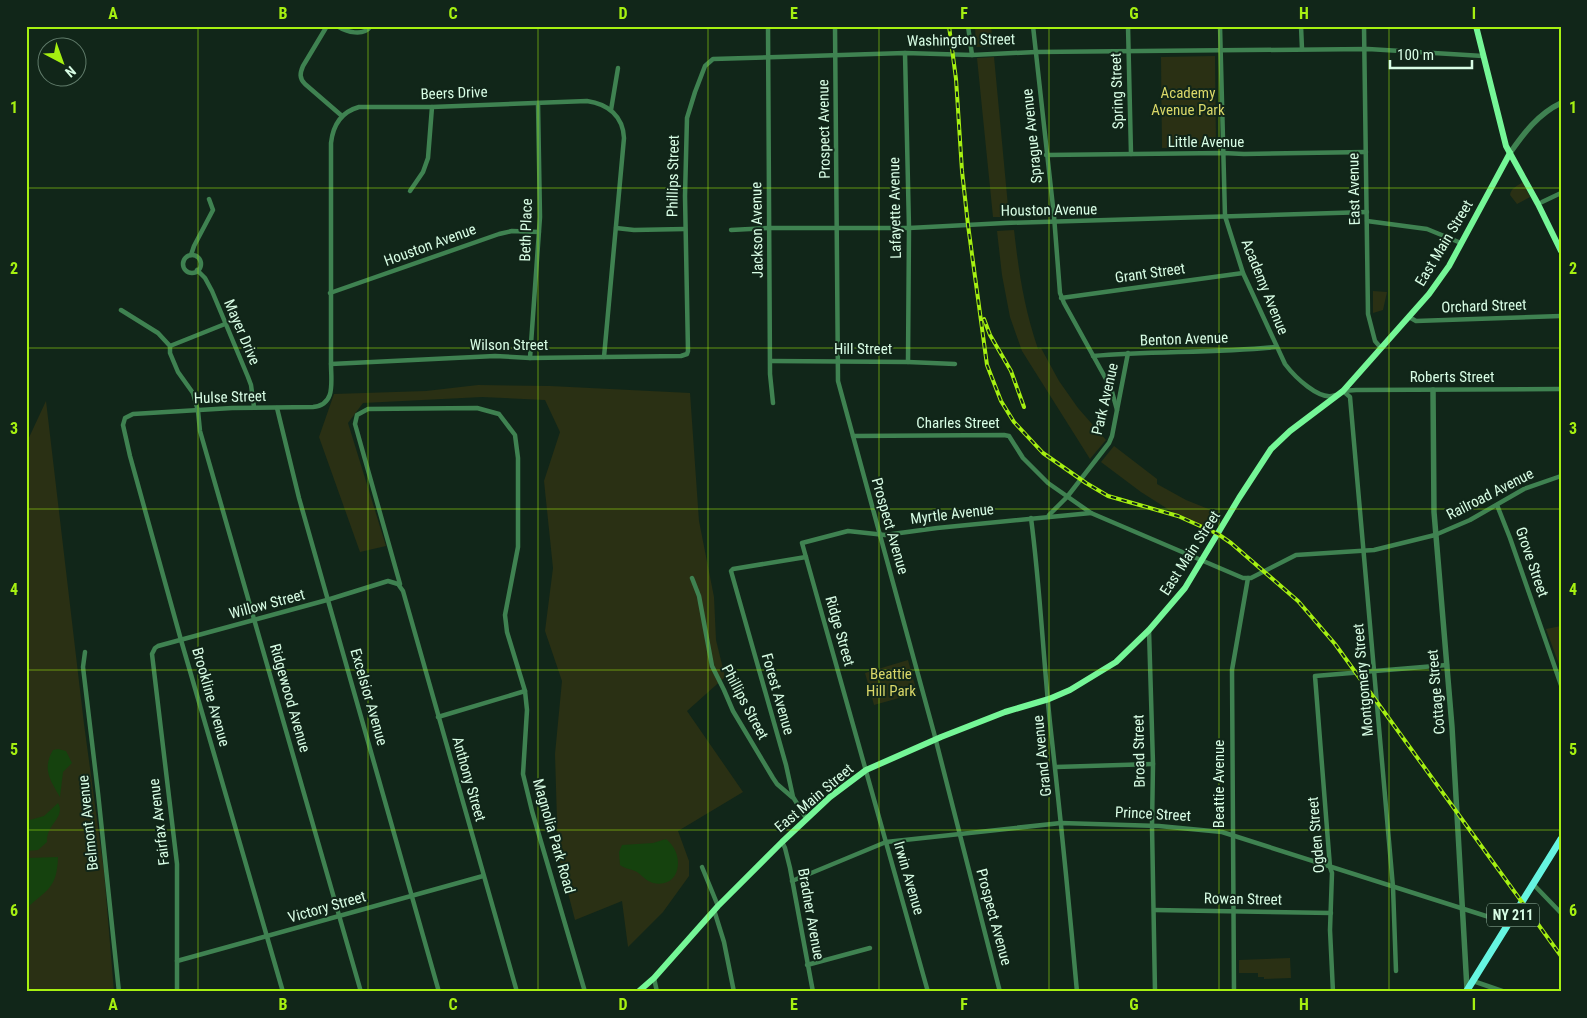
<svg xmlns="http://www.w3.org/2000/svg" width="1587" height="1018" viewBox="0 0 1587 1018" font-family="'Roboto Condensed',sans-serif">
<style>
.green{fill:#2a3014}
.water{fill:#15420e}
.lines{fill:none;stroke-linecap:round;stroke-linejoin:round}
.minor{stroke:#3f8251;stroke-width:4.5}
.tertiary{stroke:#3f8251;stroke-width:5.5}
.secondary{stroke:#75f697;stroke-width:6}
.primary{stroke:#66f5e1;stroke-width:7}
.rail-casing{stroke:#a6f011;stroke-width:4}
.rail{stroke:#112619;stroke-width:2;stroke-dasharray:5.5;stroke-linecap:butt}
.grid{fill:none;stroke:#a6f011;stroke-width:1;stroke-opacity:0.55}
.labels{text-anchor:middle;stroke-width:4;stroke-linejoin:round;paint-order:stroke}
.shield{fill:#112619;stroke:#9cbca8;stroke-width:1}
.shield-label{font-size:14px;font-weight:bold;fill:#d8fde5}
.street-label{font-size:15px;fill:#d8fde5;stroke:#112619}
.park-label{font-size:15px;fill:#d9d768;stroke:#112619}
.neatline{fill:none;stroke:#a6f011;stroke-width:2}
.grid-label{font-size:16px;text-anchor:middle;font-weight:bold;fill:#a6f011}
</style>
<rect width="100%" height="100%" fill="#112619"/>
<g class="green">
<path d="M 975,26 L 991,26 L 993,46 L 976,47 Z"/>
<path d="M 1215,56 L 1216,147 L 1162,148 L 1161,57 Z"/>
<path d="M 994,57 L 1009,217 L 993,217 L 977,58 Z"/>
<path d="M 1523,182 L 1530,197 L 1517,204 L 1510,195 C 1511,188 1517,186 1523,182 Z"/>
<path d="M 1014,230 C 1019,274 1024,307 1038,349 L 1041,348 L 1059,381 L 1078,408 L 1106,440 L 1090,459 L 1022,351 L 1010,317 L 1002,275 L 997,231 Z"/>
<path d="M 1373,291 L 1387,292 L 1383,310 L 1373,313 Z"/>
<path d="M 478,385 L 550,386 L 690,393 L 699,521 L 714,597 L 716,640 L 725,677 L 687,711 L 743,792 L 678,831 L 689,861 L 689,876 L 663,912 L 628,947 L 622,901 L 575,920 L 558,854 L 555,754 L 562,681 L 545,631 L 553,568 L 544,481 L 560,432 L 545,400 L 482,397 L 363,403 L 348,423 L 386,546 L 360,552 L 319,437 L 334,394 L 426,391 Z"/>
<path d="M 46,401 L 84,724 L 104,871 L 114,992 L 26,992 L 26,444 Z"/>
<path d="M 1114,446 L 1157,479 L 1157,484 L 1186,500 L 1221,514 L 1212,530 L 1174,513 L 1141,492 L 1101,462 Z"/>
<path d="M 1561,626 L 1561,670 L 1546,629 Z"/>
<path d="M 908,660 L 917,693 L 874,705 L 865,673 Z"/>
<path d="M 1290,958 L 1291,978 L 1264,979 L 1264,977 L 1258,977 L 1258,973 L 1239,973 L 1239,960 Z"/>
</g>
<g class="water">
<path d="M 58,749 L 66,751 L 72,763 L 63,772 L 60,797 C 50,780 42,769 53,750 Z"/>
<path d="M 58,803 C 65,815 51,823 48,834 C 47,836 47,839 47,842 L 38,850 L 26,851 L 26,821 L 44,816 Z"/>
<path d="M 666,839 C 685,853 682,889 653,883 C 646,881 643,876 637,872 C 632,869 625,869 620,865 L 619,852 L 622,845 L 653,843 Z"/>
<path d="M 58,857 C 57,889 47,889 26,909 L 26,858 Z"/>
</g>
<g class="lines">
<g class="minor">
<path d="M 327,26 L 303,66 C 300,73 299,78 305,84 L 342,116"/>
<path d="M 337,26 C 347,32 363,37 371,26"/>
<path d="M 768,26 L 770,374 L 773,403"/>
<path d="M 835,26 L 838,381 L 934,733 L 1000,992"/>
<path d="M 968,26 L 972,55"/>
<path d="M 1033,26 L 1054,216 L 1060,293 L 1064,303 L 1111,388 L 1117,410"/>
<path d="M 1128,26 L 1131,154"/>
<path d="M 1220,26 L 1225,216 L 1243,273 L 1285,364 C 1294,376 1320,402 1335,395"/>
<path d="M 1301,26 L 1302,49"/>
<path d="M 1364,26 L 1368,314 L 1375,341 L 1381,348"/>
<path d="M 905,53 L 909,228 L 908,362"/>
<path d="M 611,110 L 618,68"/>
<path d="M 1046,155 L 1223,153 L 1244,154 L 1366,152"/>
<path d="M 410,191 L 423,172 L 428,158 L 432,107"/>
<path d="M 1542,202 L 1561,193"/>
<path d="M 1367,221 L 1427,229 L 1461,243"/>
<path d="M 616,228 L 634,230 L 685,229"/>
<path d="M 731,230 L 769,228 L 909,228 L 1005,223 L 1367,212"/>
<path d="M 191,255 L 194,246 L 213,210 L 209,199"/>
<circle cx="192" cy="264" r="9"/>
<path d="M 197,270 L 205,278 L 212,291 L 248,377 L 251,385 L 254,407"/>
<path d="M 330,293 L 499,234 L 512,231 L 539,232"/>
<path d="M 1061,298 L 1243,273"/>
<path d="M 121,310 L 158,333 L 170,346 L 170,353 L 178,372 L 193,393 L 198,411 L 200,431 L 361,992"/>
<path d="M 1409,317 L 1416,321 L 1561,316"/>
<path d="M 170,346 L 225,324"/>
<path d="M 1093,356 C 1154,351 1215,353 1276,347"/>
<path d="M 530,358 L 540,217 L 538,103"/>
<path d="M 771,361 L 908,362 L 955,364"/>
<path d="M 331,364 L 495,356 L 530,358 L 681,356 L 687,354 L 688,351 L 685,196 L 687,118 L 695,92 L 705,66 L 713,59 L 905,53 L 972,55 L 1036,52 L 1368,49 L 1483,56"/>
<path d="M 1342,391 L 1356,390 L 1561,389"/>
<path d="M 1343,391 L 1350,397 L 1393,887 L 1396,971"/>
<path d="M 277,408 L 299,498 L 439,992"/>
<path d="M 853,436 L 1004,435 L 1009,436 L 1023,458 L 1048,483 L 1091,513 L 1243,578 L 1251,578 L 1296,555 L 1374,550 L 1435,535 L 1470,520 L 1524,489 L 1561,476"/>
<path d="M 1497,505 L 1510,538 L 1561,685"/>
<path d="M 1049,515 L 1067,497 L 1109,443 L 1112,436 L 1128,353"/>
<path d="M 1031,518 C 1040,586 1043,655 1050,723 C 1060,812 1069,902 1077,992"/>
<path d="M 806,557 L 733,569 L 731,571 L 786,765 L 793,797 L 806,818"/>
<path d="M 692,578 L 699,596 L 712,666 L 724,690 L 733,711 L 773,778 L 777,784 L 792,797"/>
<path d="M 400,584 L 355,424 L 357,415 L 368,409 L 477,408 L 499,414 L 515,435 L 518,458 L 518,547 L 505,615 L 507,632 L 525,691 L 527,710 L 523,774 L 532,811 L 585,992"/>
<path d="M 1149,630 L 1153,764 L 1152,826 L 1155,992"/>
<path d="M 85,652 L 83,667 L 98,793 L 119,992"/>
<path d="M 438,717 L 525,691"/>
<path d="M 1056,767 L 1153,764"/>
<path d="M 782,842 L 785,848 L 790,868 L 813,992"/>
<path d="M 702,867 L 718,906"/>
<path d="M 792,881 L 886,842 L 1061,823 L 1159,826 L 1222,832 L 1508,923"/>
<path d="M 1533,884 L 1561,913"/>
<path d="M 714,910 L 724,942 L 734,992"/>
<path d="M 1154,910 L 1331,913"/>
<path d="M 177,961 L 483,876"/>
<path d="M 807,965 L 870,948"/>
<path d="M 654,978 L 657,992"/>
<path d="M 1473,981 L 1505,992"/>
<path d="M 177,992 L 177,864 L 152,654 L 155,648 L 158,646 L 327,600 L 388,581 L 398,584 L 403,591 L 517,992"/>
<path d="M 283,992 L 181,640 L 130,456 L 123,425 L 125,418 L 133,414 L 232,408 L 313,407 C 336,405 331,382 331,364 L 331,143 C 333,125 341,112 359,107 L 432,107 L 587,101 C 608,104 623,116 624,138 L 604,357"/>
<path d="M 928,992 L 802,543 L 848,531 L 885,535 L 937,528 L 1091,513"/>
<path d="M 1234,992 L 1232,670 L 1248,578"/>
<path d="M 1333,992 L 1330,930 L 1332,873 L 1330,867 L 1315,676 L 1447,665"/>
</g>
<g class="tertiary">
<path d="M 1510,153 C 1524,133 1538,114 1561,103"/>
<path d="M 1433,390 L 1434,512 L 1452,727 L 1467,989"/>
</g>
<g class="secondary">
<path d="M 1476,26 L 1506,146 L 1538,204 L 1561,251"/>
<path d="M 638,992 L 654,978 L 718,906 L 782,842 L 830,797 L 866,770 L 941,737 L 1005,712 L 1049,699 L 1070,690 L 1116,662 L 1149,630 L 1185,588 L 1239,498 L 1271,449 L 1290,431 L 1343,391 L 1429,294 L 1449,266 L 1510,153"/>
</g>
<path class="primary" d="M 1466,992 L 1561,839"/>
<defs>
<g id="rail">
<path d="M 949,26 L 956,79 L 962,171 L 968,225 L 987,365 L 1001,401 L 1014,422 L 1043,453 L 1086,483 L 1108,496 L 1178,516 L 1218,534 L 1231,543 L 1298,601 L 1335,644 L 1561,956"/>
<path d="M 984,319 L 990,335 L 1011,371 L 1024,407"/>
</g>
</defs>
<use href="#rail" class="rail-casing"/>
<use href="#rail" class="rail"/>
</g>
<path class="grid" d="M 198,26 L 198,992M 368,26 L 368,992M 538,26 L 538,992M 708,26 L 708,992M 879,26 L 879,992M 1049,26 L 1049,992M 1219,26 L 1219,992M 1389,26 L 1389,992M 26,188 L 1561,188M 26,348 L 1561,348M 26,509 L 1561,509M 26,670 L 1561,670M 26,830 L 1561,830"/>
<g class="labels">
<rect class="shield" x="1487" y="903.5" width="52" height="23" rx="4"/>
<g class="shield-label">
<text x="1513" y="920">NY 211</text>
</g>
<g class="street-label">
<text transform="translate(961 40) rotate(-1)" y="5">Washington Street</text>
<text transform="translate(1117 91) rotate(-92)" y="5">Spring Street</text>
<text transform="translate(454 93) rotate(-2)" y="5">Beers Drive</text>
<text transform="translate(824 129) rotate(-91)" y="5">Prospect Avenue</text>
<text transform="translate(1032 136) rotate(-96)" y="5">Sprague Avenue</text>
<text x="1206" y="147">Little Avenue</text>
<text transform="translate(673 176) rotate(-89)" y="5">Phillips Street</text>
<text transform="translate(1354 189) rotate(-91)" y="5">East Avenue</text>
<text transform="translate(895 208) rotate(-91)" y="5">Lafayette Avenue</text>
<text transform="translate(1049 210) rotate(-1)" y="5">Houston Avenue</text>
<text transform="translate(526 230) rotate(-88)" y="5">Beth Place</text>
<text transform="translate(757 230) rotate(-91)" y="5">Jackson Avenue</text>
<text transform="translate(1444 243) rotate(-59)" y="5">East Main Street</text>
<text transform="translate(430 245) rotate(-20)" y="5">Houston Avenue</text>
<text transform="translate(1150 273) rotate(-8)" y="5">Grant Street</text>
<text transform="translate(1265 287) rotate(68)" y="5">Academy Avenue</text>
<text transform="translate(1484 306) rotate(-2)" y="5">Orchard Street</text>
<text transform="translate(242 332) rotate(67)" y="5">Mayer Drive</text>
<text transform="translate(1184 339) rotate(-2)" y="5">Benton Avenue</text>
<text x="509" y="350">Wilson Street</text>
<text x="863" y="354">Hill Street</text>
<text x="1452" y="382">Roberts Street</text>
<text transform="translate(230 397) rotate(-2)" y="5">Hulse Street</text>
<text transform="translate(1105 399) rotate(-77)" y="5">Park Avenue</text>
<text x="958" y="428">Charles Street</text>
<text transform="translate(1490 494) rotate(-27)" y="5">Railroad Avenue</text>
<text transform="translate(952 514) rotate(-7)" y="5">Myrtle Avenue</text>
<text transform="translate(890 526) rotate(74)" y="5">Prospect Avenue</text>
<text transform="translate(1190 553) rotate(-57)" y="5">East Main Street</text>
<text transform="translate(1532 562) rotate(71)" y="5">Grove Street</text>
<text transform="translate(267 604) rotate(-15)" y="5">Willow Street</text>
<text transform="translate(840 631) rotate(74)" y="5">Ridge Street</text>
<text transform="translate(1363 680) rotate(-95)" y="5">Montgomery Street</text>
<text transform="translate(1436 692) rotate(-95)" y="5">Cottage Street</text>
<text transform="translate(778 694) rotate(74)" y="5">Forest Avenue</text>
<text transform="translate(211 697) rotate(74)" y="5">Brookline Avenue</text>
<text transform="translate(369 697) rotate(74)" y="5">Excelsior Avenue</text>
<text transform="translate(290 698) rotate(74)" y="5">Ridgewood Avenue</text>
<text transform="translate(745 702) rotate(62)" y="5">Phillips Street</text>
<text transform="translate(1139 751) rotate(-91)" y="5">Broad Street</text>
<text transform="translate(1042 756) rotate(-96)" y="5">Grand Avenue</text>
<text transform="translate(469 779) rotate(74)" y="5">Anthony Street</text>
<text transform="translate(1219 784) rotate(-90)" y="5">Beattie Avenue</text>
<text transform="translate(814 798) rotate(-40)" y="5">East Main Street</text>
<text transform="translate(1153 814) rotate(3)" y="5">Prince Street</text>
<text transform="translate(159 822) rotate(-97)" y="5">Fairfax Avenue</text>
<text transform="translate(88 823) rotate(-96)" y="5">Belmont Avenue</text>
<text transform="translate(1316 835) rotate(-95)" y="5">Ogden Street</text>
<text transform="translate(554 836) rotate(74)" y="5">Magnolia Park Road</text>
<text transform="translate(909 878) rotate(74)" y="5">Irwin Avenue</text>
<text transform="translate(1243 899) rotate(1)" y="5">Rowan Street</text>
<text transform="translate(327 907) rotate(-16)" y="5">Victory Street</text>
<text transform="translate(811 914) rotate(80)" y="5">Bradner Avenue</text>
<text transform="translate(994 917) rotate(75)" y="5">Prospect Avenue</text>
</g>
<g class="park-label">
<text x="1188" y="98">Academy<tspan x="1188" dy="17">Avenue Park</tspan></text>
<text x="891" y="679">Beattie<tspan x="891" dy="17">Hill Park</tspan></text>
</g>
</g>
<rect width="1587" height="1018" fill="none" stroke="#112619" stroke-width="55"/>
<g transform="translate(62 62) rotate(139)"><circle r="24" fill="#112619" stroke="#617c6b"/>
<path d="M0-4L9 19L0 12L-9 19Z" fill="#a6f011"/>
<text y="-8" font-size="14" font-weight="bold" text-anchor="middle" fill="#d8fde5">N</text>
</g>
<path d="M1390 60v8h82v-8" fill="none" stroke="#d8fde5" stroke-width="2.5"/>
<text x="1397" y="60" font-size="15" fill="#d8fde5" stroke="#112619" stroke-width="4" paint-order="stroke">100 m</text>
<rect x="28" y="28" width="1532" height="962" class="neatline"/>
<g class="grid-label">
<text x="113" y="19">A</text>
<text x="283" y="19">B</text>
<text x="453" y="19">C</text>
<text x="623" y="19">D</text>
<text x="794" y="19">E</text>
<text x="964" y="19">F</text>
<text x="1134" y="19">G</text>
<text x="1304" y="19">H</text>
<text x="1474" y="19">I</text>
<text x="14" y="113">1</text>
<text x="1573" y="113">1</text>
<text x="14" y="274">2</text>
<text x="1573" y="274">2</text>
<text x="14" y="434">3</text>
<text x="1573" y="434">3</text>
<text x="14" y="595">4</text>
<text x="1573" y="595">4</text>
<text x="14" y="755">5</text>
<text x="1573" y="755">5</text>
<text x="14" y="916">6</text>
<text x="1573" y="916">6</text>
<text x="113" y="1010">A</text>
<text x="283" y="1010">B</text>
<text x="453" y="1010">C</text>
<text x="623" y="1010">D</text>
<text x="794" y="1010">E</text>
<text x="964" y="1010">F</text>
<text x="1134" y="1010">G</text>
<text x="1304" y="1010">H</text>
<text x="1474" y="1010">I</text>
</g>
</svg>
